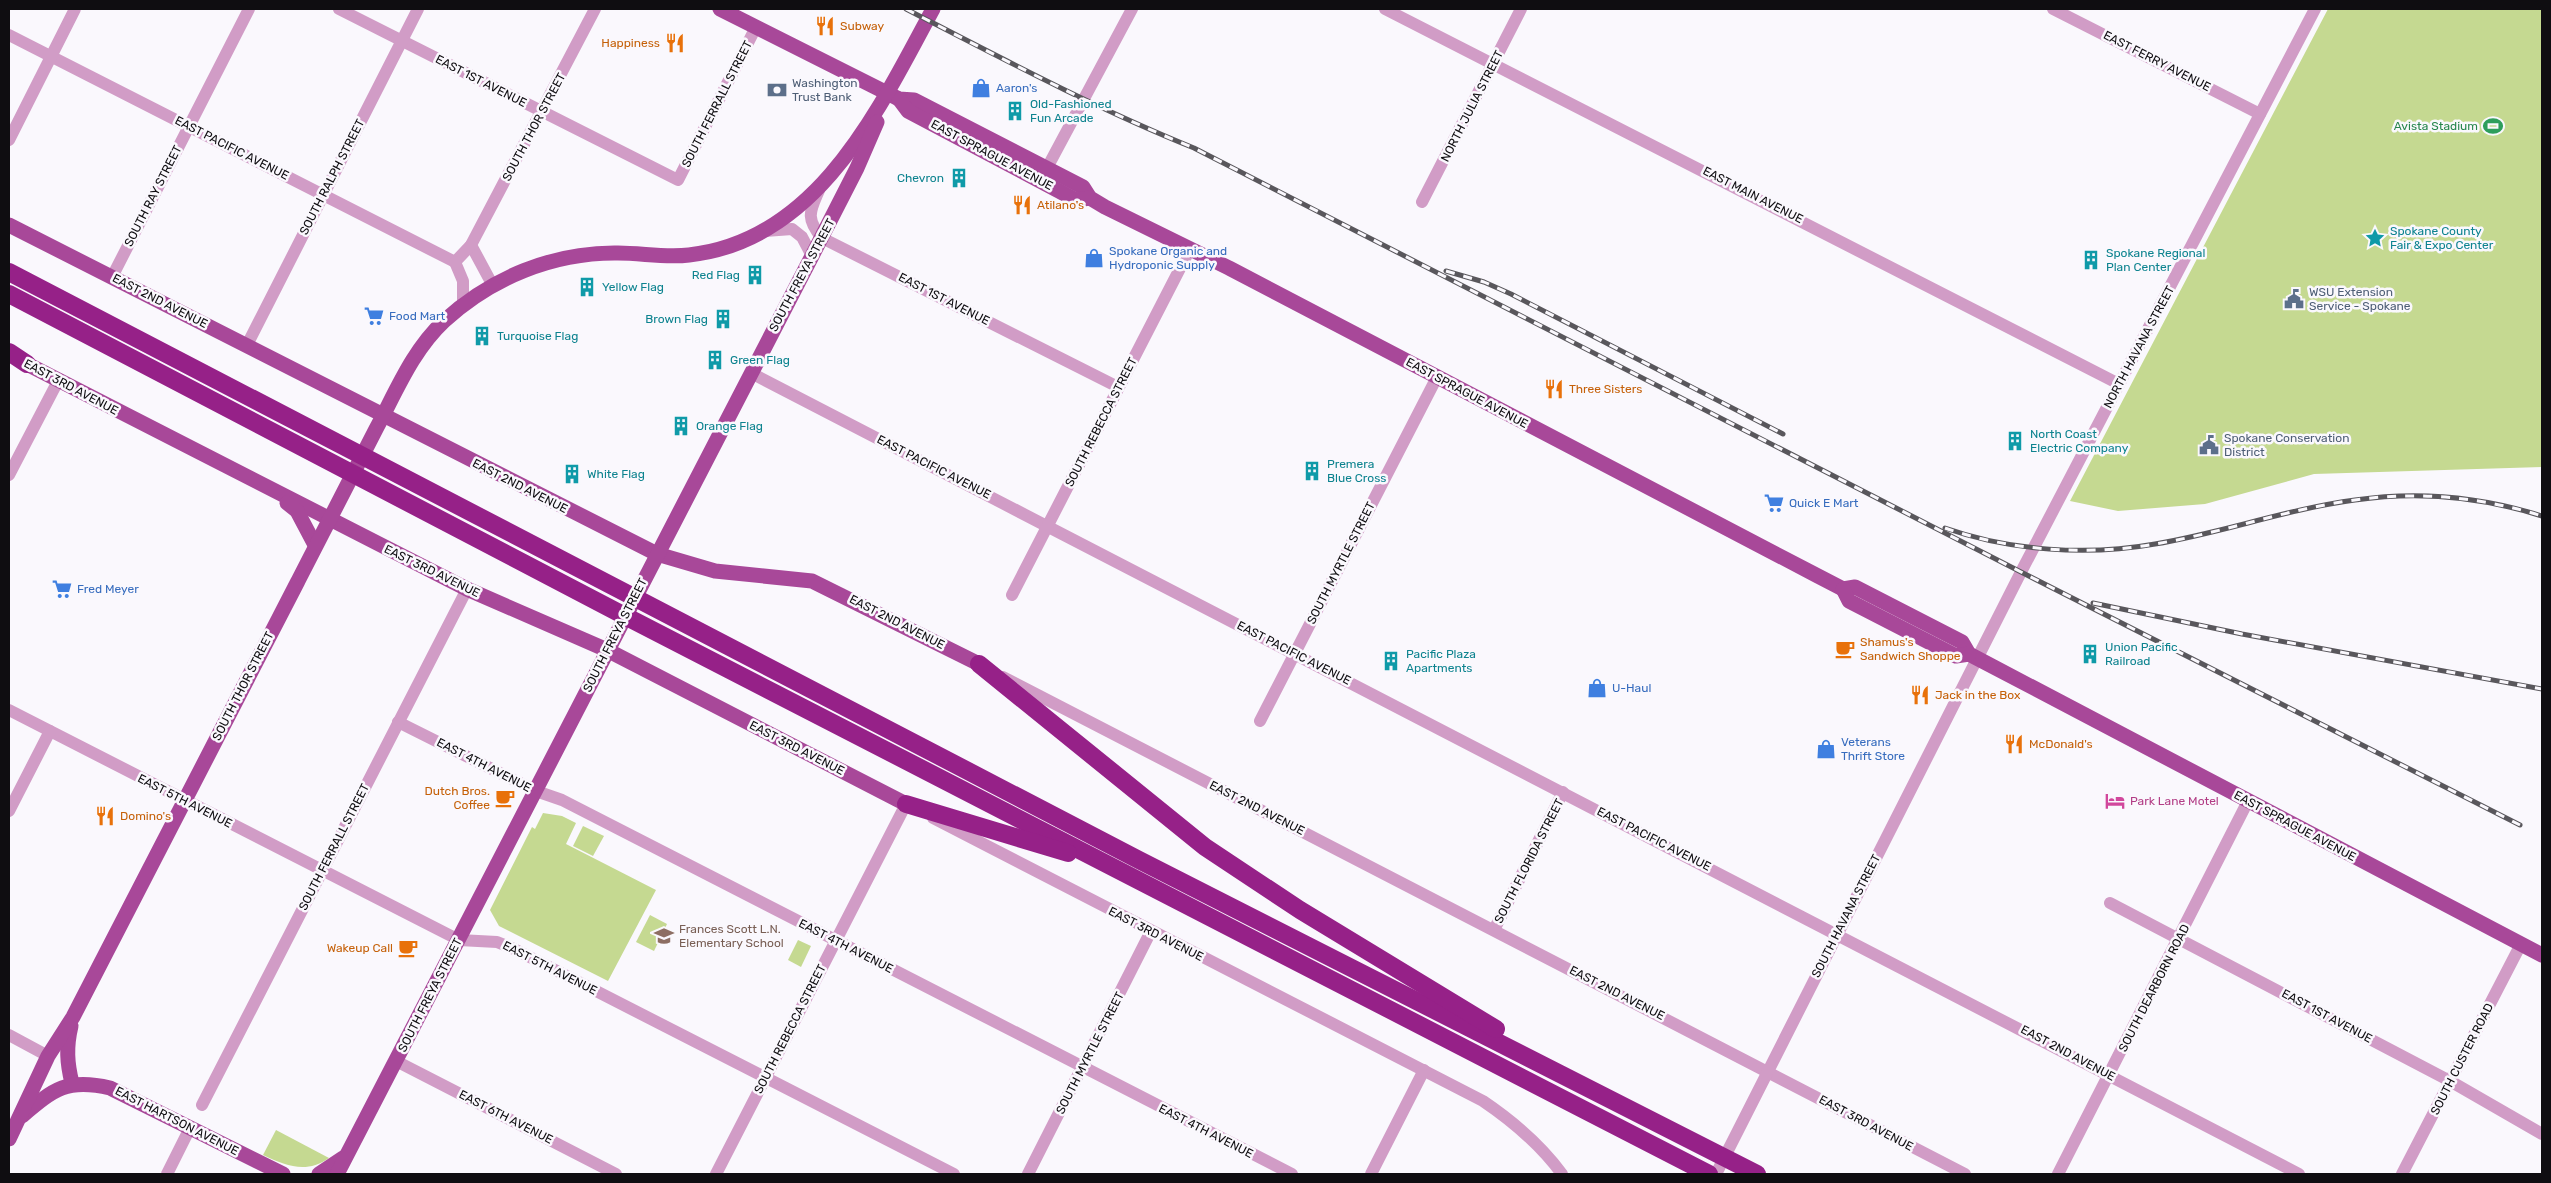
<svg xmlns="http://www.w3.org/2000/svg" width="2551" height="1183" viewBox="0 0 2551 1183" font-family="Rubik,sans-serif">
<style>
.green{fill:#c5d991}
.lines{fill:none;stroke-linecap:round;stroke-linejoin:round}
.minor{stroke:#d19cc6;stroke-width:12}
.major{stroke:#a84899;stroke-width:15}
.highway{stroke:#962188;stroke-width:18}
.rail-casing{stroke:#59575c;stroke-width:5}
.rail{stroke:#faf8fd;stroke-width:3;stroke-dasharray:9;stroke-linecap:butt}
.labels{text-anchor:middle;stroke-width:5;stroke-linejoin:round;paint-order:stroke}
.food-label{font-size:12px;fill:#c56008;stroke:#faf8fd;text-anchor:start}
.street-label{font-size:12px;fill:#0f0d11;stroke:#faf8fd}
.service-label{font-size:12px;fill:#4e5e75;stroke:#faf8fd;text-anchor:start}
.shop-label{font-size:12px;fill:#366cbe;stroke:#faf8fd;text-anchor:start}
.culture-label{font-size:12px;fill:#0d838f;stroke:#faf8fd;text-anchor:start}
.leisure-label{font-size:12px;fill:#27864d;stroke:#faf8fd;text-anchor:end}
.hotel-label{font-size:12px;fill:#b23c85;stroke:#faf8fd;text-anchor:start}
.education-label{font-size:12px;fill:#785e54;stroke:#faf8fd;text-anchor:start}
</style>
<rect width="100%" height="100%" fill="#faf8fd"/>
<g class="green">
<path d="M 2328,9 L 2542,9 L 2542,467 L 2314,474 L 2205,504 L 2118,511 L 2070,501 Z"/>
<path d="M 543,813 L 562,816 L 576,823 L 566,844 L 656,890 L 608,981 L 499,926 L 490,910 L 532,827 L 535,829 Z"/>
<path d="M 583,826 L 604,836 L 593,856 L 573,846 Z"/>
<path d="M 650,915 L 667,924 L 654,951 L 636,942 Z"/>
<path d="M 798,940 L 811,946 L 801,967 L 788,960 Z"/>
<path d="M 276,1130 L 329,1158 C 306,1174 287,1166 263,1155 Z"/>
</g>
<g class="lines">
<g class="minor">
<path d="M 339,9 L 678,180 L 756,27"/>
<path d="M 1385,9 L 2119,384"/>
<path d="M 2053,9 L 2260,114"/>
<path d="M 9,35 L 455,262"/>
<path d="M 9,140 L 75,9"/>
<path d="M 1047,168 L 1132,9"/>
<path d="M 820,188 C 811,210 804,217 822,238 L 1118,387"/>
<path d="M 1422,202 L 1521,9"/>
<path d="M 765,231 L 792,229 L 802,237 L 812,256"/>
<path d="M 471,245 L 492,284"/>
<path d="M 455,262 L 471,245 L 595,9"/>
<path d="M 455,262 L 463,281 L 463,305"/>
<path d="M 112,277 L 249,9"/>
<path d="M 247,345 L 418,9"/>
<path d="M 751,373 L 2299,1174"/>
<path d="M 9,475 L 58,381"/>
<path d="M 1012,595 L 1190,249"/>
<path d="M 1003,677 L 1965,1174"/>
<path d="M 9,710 L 459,940 L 497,942 L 514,949 L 954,1174"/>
<path d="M 1260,721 L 1437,377"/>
<path d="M 398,722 L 536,791 L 562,800 L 1292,1174"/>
<path d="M 9,811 L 50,731"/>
<path d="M 933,818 L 1483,1101 C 1514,1122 1540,1144 1562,1174"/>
<path d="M 2110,903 L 2450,1081 L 2542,1134"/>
<path d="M 1494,930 L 1563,792"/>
<path d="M 9,1035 L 48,1056"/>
<path d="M 396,1061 L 616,1174"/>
<path d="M 202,1105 L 467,589"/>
<path d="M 167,1174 L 190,1128"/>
<path d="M 716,1174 L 906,804 L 914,808"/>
<path d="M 1028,1174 L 1151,931"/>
<path d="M 1371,1174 L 1424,1070"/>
<path d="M 1716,1174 L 2021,572 L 2315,9"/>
<path d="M 2058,1174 L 2248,801"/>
<path d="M 2402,1174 L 2521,944"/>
</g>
<g class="major">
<path d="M 720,9 L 899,99 L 914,100 L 1083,187 L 1090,198 L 1105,207 L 1229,268 L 1816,575 L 1843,589 L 1855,587 L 1962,642 L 1969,654 L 2542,955"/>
<path d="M 899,99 L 908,111 L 1076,200 L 1090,198"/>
<path d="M 9,225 L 657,554 L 715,571 L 812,581 L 979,664"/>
<path d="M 27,364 L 467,589 L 607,650 L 906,804"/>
<path d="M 287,503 L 297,511 L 315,545"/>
<path d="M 1843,589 L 1849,601 L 1956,656 L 1969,654"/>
<path d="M 71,1026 C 66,1047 67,1063 72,1083"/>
<path d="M 22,1116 C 54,1089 67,1078 110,1088 L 283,1174"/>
<path d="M 9,1139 L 48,1056 L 73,1017 C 148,871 223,726 298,581 C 324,530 350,479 376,429 C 396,392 412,351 444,321 C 491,278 553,252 618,253 C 642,253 665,258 689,255 C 818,241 879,109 933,9"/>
<path d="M 319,1174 L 343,1158"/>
<path d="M 337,1174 L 812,256 L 857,168 L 877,122"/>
</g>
<g class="highway">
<path d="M 9,272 L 1139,860 L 1757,1174"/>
<path d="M 9,294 L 623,615 L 1709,1174"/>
<path d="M 9,352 L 27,364"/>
<path d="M 979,664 L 1205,847 L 1300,910 L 1496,1029"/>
<path d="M 906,804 L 1068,853"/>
</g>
<defs>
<g id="rail">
<path d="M 906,9 C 1001,58 1095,108 1194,148 L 2021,572 L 2520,825"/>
<path d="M 1446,271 L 1484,282 L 1511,294 L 1783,434"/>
<path d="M 1945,528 C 2010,551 2088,556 2155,544 C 2222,533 2287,509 2355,500 C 2417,491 2482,497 2542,516"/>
<path d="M 2093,603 L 2242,634 L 2542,689"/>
</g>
</defs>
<use href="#rail" class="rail-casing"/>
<use href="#rail" class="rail"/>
</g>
<defs>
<symbol id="restaurant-bare" viewBox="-9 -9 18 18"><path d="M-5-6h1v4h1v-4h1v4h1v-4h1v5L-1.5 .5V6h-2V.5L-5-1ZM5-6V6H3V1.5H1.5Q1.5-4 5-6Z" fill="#e8710a" stroke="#faf8fd" stroke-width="2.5" paint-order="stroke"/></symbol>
<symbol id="shop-bare" viewBox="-9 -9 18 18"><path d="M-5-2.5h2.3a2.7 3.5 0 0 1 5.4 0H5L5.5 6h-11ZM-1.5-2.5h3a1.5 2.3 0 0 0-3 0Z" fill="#3f7fe0" stroke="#faf8fd" stroke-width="2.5" paint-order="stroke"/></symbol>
<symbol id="bank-bare" viewBox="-9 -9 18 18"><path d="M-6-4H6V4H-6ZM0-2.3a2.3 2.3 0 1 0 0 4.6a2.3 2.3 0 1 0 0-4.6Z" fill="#5c6f8a" stroke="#faf8fd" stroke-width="2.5" paint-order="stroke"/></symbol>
<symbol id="building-bare" viewBox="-9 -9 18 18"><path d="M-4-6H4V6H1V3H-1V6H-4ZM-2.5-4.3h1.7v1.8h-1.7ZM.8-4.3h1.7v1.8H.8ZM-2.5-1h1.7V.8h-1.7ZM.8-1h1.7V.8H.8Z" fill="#0f9aa8" stroke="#faf8fd" stroke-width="2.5" paint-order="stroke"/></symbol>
<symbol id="stadium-bare" viewBox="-9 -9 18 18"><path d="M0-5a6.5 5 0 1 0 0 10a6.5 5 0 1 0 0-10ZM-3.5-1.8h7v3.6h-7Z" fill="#2e9e5b" stroke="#faf8fd" stroke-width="2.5" paint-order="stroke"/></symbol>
<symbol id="sight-bare" viewBox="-9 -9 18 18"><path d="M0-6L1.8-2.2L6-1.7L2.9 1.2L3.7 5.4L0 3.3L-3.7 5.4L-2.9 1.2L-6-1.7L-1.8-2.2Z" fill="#0f9aa8" stroke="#faf8fd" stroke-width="2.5" paint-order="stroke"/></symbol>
<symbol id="civic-bare" viewBox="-9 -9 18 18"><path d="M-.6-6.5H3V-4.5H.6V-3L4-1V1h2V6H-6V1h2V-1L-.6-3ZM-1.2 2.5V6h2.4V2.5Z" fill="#5c6f8a" stroke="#faf8fd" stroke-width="2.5" paint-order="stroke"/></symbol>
<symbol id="supermarket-bare" viewBox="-9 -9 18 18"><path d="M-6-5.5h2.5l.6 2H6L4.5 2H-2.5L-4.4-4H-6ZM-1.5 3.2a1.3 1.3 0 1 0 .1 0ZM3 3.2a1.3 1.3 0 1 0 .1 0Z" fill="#3f7fe0" stroke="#faf8fd" stroke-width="2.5" paint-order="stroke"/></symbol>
<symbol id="cafe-bare" viewBox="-9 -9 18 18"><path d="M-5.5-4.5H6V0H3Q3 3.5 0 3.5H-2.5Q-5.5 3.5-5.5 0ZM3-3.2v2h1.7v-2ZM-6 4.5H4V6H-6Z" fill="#e8710a" stroke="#faf8fd" stroke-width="2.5" paint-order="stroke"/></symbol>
<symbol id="hotel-bare" viewBox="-9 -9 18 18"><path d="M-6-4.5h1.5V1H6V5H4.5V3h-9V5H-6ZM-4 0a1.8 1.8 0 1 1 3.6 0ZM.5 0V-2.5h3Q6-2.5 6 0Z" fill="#d1479c" stroke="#faf8fd" stroke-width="2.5" paint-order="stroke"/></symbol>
<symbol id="school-bare" viewBox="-9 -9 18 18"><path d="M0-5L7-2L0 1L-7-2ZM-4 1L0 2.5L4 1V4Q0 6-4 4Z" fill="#8d6e63" stroke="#faf8fd" stroke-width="2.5" paint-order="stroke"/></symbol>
</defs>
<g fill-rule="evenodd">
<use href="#restaurant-bare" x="811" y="12" width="28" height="28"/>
<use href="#restaurant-bare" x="661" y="29" width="28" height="28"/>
<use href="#shop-bare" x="967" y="74" width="28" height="28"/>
<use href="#bank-bare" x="763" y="76" width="28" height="28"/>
<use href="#building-bare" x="1001" y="97" width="28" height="28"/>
<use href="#stadium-bare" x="2479" y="112" width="28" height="28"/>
<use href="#building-bare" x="945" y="164" width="28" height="28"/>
<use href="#restaurant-bare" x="1008" y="191" width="28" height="28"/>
<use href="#sight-bare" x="2361" y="224" width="28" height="28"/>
<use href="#shop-bare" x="1080" y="244" width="28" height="28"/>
<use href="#building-bare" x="2077" y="246" width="28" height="28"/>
<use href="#building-bare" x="741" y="261" width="28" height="28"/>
<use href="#building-bare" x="573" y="273" width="28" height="28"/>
<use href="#civic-bare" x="2280" y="285" width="28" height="28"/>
<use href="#supermarket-bare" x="360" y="302" width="28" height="28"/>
<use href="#building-bare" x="709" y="305" width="28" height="28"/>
<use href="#building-bare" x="468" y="322" width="28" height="28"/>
<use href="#building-bare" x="701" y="346" width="28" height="28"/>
<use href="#restaurant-bare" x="1540" y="375" width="28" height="28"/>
<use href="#building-bare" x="667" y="412" width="28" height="28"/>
<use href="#building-bare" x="2001" y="427" width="28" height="28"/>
<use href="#civic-bare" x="2195" y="431" width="28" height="28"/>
<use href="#building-bare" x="1298" y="457" width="28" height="28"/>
<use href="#building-bare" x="558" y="460" width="28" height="28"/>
<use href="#supermarket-bare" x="1760" y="489" width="28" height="28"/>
<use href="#supermarket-bare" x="48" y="575" width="28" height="28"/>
<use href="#cafe-bare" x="1831" y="635" width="28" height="28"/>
<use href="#building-bare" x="2076" y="640" width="28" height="28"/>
<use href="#building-bare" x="1377" y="647" width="28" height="28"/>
<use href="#shop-bare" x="1583" y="674" width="28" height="28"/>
<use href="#restaurant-bare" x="1906" y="681" width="28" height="28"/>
<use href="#restaurant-bare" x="2000" y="730" width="28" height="28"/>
<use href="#shop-bare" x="1812" y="735" width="28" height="28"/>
<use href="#cafe-bare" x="491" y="784" width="28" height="28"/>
<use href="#hotel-bare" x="2101" y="787" width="28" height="28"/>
<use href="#restaurant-bare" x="91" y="802" width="28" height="28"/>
<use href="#school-bare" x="650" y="922" width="28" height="28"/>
<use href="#cafe-bare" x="394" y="934" width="28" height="28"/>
</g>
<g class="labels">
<g class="food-label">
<text x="840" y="30">Subway</text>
<text x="660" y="47" text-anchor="end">Happiness</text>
<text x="1037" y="209">Atilano's</text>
<text x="1569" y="393">Three Sisters</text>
<text x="1860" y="646">Shamus's<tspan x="1860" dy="14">Sandwich Shoppe</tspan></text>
<text x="1935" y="699">Jack in the Box</text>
<text x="2029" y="748">McDonald's</text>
<text x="490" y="795" text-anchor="end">Dutch Bros.<tspan x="490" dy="14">Coffee</tspan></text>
<text x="120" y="820">Domino's</text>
<text x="393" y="952" text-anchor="end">Wakeup Call</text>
</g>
<g class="street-label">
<text transform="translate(2157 61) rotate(27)" y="4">EAST FERRY AVENUE</text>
<text transform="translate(481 81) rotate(27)" y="4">EAST 1ST AVENUE</text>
<text transform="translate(717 104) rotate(-63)" y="4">SOUTH FERRALL STREET</text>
<text transform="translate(1472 106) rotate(-63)" y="4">NORTH JULIA STREET</text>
<text transform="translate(534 127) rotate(-62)" y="4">SOUTH THOR STREET</text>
<text transform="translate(232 148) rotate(27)" y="4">EAST PACIFIC AVENUE</text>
<text transform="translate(992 155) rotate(28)" y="4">EAST SPRAGUE AVENUE</text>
<text transform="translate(332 177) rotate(-63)" y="4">SOUTH RALPH STREET</text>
<text transform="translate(1753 195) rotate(27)" y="4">EAST MAIN AVENUE</text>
<text transform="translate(153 196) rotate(-63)" y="4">SOUTH RAY STREET</text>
<text transform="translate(802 275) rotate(-62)" y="4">SOUTH FREYA STREET</text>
<text transform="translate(944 299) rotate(27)" y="4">EAST 1ST AVENUE</text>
<text transform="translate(160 301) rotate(27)" y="4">EAST 2ND AVENUE</text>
<text transform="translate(2139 347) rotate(-62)" y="4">NORTH HAVANA STREET</text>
<text transform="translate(71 387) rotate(28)" y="4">EAST 3RD AVENUE</text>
<text transform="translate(1467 393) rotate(28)" y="4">EAST SPRAGUE AVENUE</text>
<text transform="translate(1101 422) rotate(-63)" y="4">SOUTH REBECCA STREET</text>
<text transform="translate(934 467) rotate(27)" y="4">EAST PACIFIC AVENUE</text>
<text transform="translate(520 486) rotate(27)" y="4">EAST 2ND AVENUE</text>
<text transform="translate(1341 563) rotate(-63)" y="4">SOUTH MYRTLE STREET</text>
<text transform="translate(432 571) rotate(26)" y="4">EAST 3RD AVENUE</text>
<text transform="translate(897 622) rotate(27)" y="4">EAST 2ND AVENUE</text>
<text transform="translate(615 635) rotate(-63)" y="4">SOUTH FREYA STREET</text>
<text transform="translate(1294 653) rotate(27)" y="4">EAST PACIFIC AVENUE</text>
<text transform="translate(243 686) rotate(-63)" y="4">SOUTH THOR STREET</text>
<text transform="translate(797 748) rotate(27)" y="4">EAST 3RD AVENUE</text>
<text transform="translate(484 765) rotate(27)" y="4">EAST 4TH AVENUE</text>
<text transform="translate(185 801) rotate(27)" y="4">EAST 5TH AVENUE</text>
<text transform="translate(1257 808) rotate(27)" y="4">EAST 2ND AVENUE</text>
<text transform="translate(2295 826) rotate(28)" y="4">EAST SPRAGUE AVENUE</text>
<text transform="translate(1654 839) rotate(27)" y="4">EAST PACIFIC AVENUE</text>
<text transform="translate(334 847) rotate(-63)" y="4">SOUTH FERRALL STREET</text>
<text transform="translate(1529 861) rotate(-63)" y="4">SOUTH FLORIDA STREET</text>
<text transform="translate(1846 916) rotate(-63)" y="4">SOUTH HAVANA STREET</text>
<text transform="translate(1156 934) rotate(27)" y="4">EAST 3RD AVENUE</text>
<text transform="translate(846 946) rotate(27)" y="4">EAST 4TH AVENUE</text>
<text transform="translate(550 968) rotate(27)" y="4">EAST 5TH AVENUE</text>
<text transform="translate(2154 988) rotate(-63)" y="4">SOUTH DEARBORN ROAD</text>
<text transform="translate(1617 993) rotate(27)" y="4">EAST 2ND AVENUE</text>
<text transform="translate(430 995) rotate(-63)" y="4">SOUTH FREYA STREET</text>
<text transform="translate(2327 1016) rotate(28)" y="4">EAST 1ST AVENUE</text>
<text transform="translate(790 1029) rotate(-63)" y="4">SOUTH REBECCA STREET</text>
<text transform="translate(1090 1053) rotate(-63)" y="4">SOUTH MYRTLE STREET</text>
<text transform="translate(2068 1053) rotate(28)" y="4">EAST 2ND AVENUE</text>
<text transform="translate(2462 1059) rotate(-63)" y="4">SOUTH CUSTER ROAD</text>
<text transform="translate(506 1117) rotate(27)" y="4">EAST 6TH AVENUE</text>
<text transform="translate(177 1121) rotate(27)" y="4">EAST HARTSON AVENUE</text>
<text transform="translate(1866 1123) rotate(28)" y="4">EAST 3RD AVENUE</text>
<text transform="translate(1206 1131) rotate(27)" y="4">EAST 4TH AVENUE</text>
</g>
<g class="service-label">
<text x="792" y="87">Washington<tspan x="792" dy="14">Trust Bank</tspan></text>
<text x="2309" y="296">WSU Extension<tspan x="2309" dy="14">Service - Spokane</tspan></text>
<text x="2224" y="442">Spokane Conservation<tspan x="2224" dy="14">District</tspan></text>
</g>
<g class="shop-label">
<text x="996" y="92">Aaron's</text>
<text x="1109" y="255">Spokane Organic and<tspan x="1109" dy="14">Hydroponic Supply</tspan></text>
<text x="389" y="320">Food Mart</text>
<text x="1789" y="507">Quick E Mart</text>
<text x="77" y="593">Fred Meyer</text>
<text x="1612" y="692">U-Haul</text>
<text x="1841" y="746">Veterans<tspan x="1841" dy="14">Thrift Store</tspan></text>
</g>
<g class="culture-label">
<text x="1030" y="108">Old-Fashioned<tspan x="1030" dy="14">Fun Arcade</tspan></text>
<text x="944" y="182" text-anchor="end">Chevron</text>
<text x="2390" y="235">Spokane County<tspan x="2390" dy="14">Fair &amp; Expo Center</tspan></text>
<text x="2106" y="257">Spokane Regional<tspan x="2106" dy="14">Plan Center</tspan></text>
<text x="740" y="279" text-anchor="end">Red Flag</text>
<text x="602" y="291">Yellow Flag</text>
<text x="708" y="323" text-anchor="end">Brown Flag</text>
<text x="497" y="340">Turquoise Flag</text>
<text x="730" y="364">Green Flag</text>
<text x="696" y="430">Orange Flag</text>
<text x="2030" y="438">North Coast<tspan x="2030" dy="14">Electric Company</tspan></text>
<text x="1327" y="468">Premera<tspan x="1327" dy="14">Blue Cross</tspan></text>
<text x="587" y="478">White Flag</text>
<text x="2105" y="651">Union Pacific<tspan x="2105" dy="14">Railroad</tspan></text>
<text x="1406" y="658">Pacific Plaza<tspan x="1406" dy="14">Apartments</tspan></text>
</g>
<g class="leisure-label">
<text x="2478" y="130">Avista Stadium</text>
</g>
<g class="hotel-label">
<text x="2130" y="805">Park Lane Motel</text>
</g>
<g class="education-label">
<text x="679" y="933">Frances Scott L.N.<tspan x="679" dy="14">Elementary School</tspan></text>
</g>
</g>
<rect width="2551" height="1183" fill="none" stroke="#0f0d11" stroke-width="20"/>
</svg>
